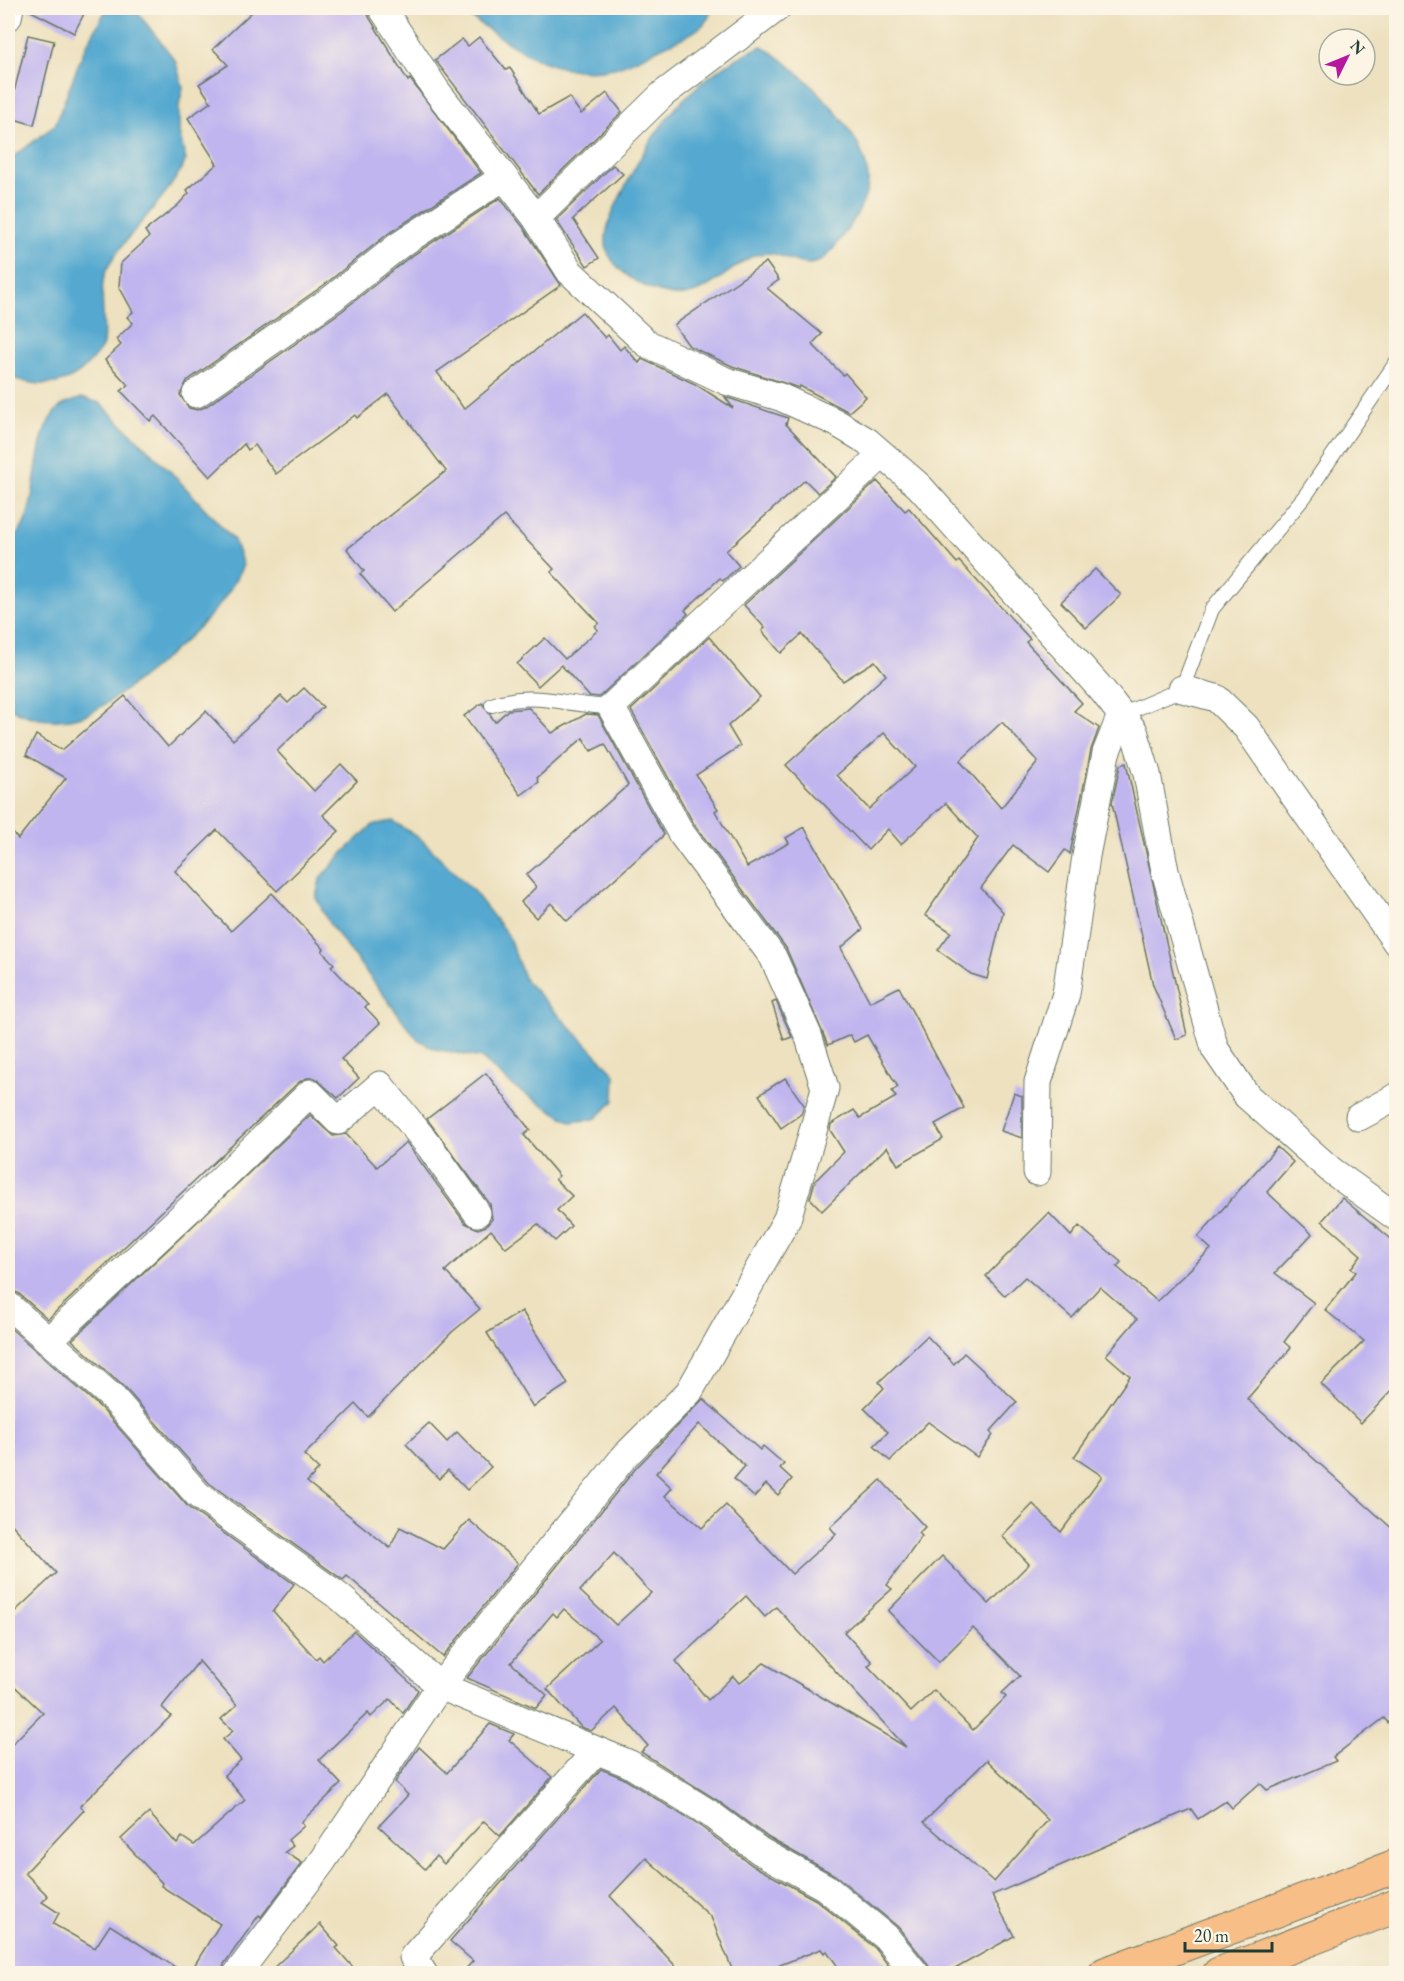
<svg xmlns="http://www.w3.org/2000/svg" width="1404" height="1981" viewBox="0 0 1404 1981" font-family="'EB Garamond',serif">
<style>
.water{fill:#54a9d0;stroke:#3a7382;stroke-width:1.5}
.building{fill:#c0b5ef;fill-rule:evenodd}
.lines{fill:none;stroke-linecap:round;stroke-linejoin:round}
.service-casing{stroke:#677665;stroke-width:16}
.minor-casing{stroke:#677665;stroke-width:29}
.trunk-casing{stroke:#677665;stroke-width:35}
.service{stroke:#fff;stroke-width:14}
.minor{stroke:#fff;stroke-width:27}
.trunk{stroke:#f7be87;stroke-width:33}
</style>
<rect width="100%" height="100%" fill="#fcf5e5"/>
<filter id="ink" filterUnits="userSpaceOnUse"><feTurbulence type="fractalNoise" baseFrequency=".0167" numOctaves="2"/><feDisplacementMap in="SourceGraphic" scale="12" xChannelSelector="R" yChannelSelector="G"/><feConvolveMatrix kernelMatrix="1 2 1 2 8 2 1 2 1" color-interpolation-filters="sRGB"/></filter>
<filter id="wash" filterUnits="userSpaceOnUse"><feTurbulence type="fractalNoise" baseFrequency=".008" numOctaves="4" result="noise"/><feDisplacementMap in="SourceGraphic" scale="24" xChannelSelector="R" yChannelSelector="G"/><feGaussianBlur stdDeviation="1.35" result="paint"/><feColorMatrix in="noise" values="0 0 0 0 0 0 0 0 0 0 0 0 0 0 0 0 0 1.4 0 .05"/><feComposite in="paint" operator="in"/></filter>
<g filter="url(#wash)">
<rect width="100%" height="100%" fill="#ede1bf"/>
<g class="water">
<path d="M 107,8 L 134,8 L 175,60 L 183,87 L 179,105 L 179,133 L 186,160 C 166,202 128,230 106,271 C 98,287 106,324 103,344 C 102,350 94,357 90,362 C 68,389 37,388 8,376 L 8,161 L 55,125 L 84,50 Z"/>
<path d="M 457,8 L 711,8 C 711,26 687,36 673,42 C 654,50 633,63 614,68 C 549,82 506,40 457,8 Z"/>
<path d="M 762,46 C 800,69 863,129 868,176 C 870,195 857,216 847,230 C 839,240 831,255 820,261 C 796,273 779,243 751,257 C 728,269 711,291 684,295 C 660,299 609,273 606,245 C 604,224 619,199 628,181 C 659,119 697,74 762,46 Z"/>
<path d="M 82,398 L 100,403 L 170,471 L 234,540 L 243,565 C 235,583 226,598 213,612 C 191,638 110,709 79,717 C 54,724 29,719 8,707 L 8,544 C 12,539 19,533 23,526 C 40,494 31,431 60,407 C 65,402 76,401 82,398 Z"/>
<path d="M 393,821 L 421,839 L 475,893 L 508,935 L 525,980 L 615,1074 L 614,1101 L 595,1119 L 571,1122 L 514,1087 L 481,1058 L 435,1049 L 417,1039 L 329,923 L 316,898 L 320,879 L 343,853 L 373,825 Z"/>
</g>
<g id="blocks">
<g class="building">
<path d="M 25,8 L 87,8 L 74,33 Z"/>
<path d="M 256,8 L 366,8 L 369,17 L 408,81 L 410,79 L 481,173 L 389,233 L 324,285 L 187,381 L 180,395 L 189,408 L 197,410 L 205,407 L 342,311 L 407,259 L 500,198 L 523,227 L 561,285 L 437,372 L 464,409 L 582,312 L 605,338 L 608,335 L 620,350 L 624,346 L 639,363 L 642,359 L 695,384 L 733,408 L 725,397 L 788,418 L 786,424 L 836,477 L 818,493 L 805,480 L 726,551 L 739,566 L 723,581 L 720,578 L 685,610 L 688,614 L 599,697 L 589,696 L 561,665 L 538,686 L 517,664 L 545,638 L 565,659 L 598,630 L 595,626 L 599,623 L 551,572 L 554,569 L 504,516 L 392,612 L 360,574 L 364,571 L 347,549 L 446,471 L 388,394 L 357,418 L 355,415 L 276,474 L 255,445 L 248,450 L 244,444 L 210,477 L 155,416 L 150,421 L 121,391 L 128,385 L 105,360 L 121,345 L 116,339 L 133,323 L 127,317 L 133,312 L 119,286 L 121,263 L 149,237 L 145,231 L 178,205 L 189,193 L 187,190 L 217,164 L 188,118 L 211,102 L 199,84 L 228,65 L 213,49 Z"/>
<path d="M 28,35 L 54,41 L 34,125 L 8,117 Z"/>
<path d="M 479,37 L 506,70 L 510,68 L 539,114 L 569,97 L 581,114 L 607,93 L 622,112 L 538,194 L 435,60 L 462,39 L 468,46 Z"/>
<path d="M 613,165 L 623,174 L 573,219 L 599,258 L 587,266 L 556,220 Z"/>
<path d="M 766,262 L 779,280 L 767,288 L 822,334 L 812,344 L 843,375 L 845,373 L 866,397 L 849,412 L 800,386 L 799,388 L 732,366 L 689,346 L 674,325 Z"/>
<path d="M 877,481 L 905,511 L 909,508 L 957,563 L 959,561 L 1030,639 L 1026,642 L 1082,703 L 1074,711 L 1099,728 L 1091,750 L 1070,854 L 1065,850 L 1049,872 L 1013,845 L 981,888 L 1003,912 L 987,979 L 971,974 L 938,950 L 951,932 L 925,915 L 978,838 L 946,803 L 901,844 L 888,829 L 868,850 L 786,765 L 886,675 L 875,661 L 843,681 L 802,634 L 781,653 L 762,631 L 765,628 L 744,605 ZM 1002,722 L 1038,762 L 1001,808 L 960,761 ZM 884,733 L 915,767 L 869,809 L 837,775 Z"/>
<path d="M 1095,569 L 1121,595 L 1086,628 L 1061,602 Z"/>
<path d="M 709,637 L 760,697 L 728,726 L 740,746 L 696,775 L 718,809 L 715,811 L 747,867 L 789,843 L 786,838 L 804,827 L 863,929 L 841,948 L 870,1002 L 899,987 L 964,1108 L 935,1124 L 943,1139 L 898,1165 L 887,1147 L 822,1211 L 810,1198 L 815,1181 L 844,1152 L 830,1130 L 831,1124 L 854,1110 L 860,1118 L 896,1097 L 892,1091 L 898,1087 L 867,1035 L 854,1042 L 850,1035 L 828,1045 L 786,948 L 694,824 L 631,710 Z"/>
<path d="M 304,688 L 323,707 L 277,751 L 314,791 L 341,764 L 357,781 L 323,815 L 339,831 L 277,891 L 217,830 L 175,871 L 231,931 L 272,893 L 324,949 L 322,951 L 334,964 L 331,966 L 368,1005 L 365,1007 L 380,1023 L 341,1059 L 359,1078 L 338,1098 L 315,1078 L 307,1078 L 299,1082 L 48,1319 L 18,1293 L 8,1290 L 8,828 L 18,839 L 66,778 L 26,755 L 36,735 L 62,750 L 125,696 L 168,747 L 206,711 L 233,740 L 281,696 L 288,703 Z"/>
<path d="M 482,703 L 495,722 L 508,710 L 529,708 L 552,733 L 586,714 L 598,715 L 664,835 L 567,921 L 551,903 L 536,918 L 521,902 L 536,887 L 526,875 L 628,785 L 605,744 L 591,751 L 583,738 L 537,778 L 539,782 L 521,795 L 464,716 Z"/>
<path d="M 1126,763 L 1187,1035 L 1176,1039 L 1153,985 L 1112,803 L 1120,765 Z"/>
<path d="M 776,1001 L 792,1037 L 784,1040 L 772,1003 Z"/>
<path d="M 486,1073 L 530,1130 L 524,1135 L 559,1176 L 555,1179 L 572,1196 L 557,1210 L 571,1226 L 555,1241 L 538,1224 L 506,1248 L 491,1230 L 445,1271 L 480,1309 L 452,1332 L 368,1417 L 356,1404 L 304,1455 L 319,1469 L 307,1482 L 390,1548 L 400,1527 L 443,1549 L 469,1520 L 518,1563 L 443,1657 L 347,1576 L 343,1580 L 209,1483 L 125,1388 L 72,1340 L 310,1115 L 333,1136 L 346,1134 L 377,1167 L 406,1142 L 465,1223 L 478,1229 L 486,1226 L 492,1219 L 490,1204 L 427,1119 Z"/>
<path d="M 785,1078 L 804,1105 L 801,1114 L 781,1128 L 759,1095 Z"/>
<path d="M 1014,1093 L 1022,1096 L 1022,1138 L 1001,1131 Z"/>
<path d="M 1277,1147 L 1293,1162 L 1267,1192 L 1312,1234 L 1275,1273 L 1314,1303 L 1284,1342 L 1291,1348 L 1247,1399 L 1396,1532 L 1396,1732 L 1384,1718 L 1333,1757 L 1336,1761 L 1267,1790 L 1260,1783 L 1232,1808 L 1226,1801 L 1198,1819 L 1191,1809 L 992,1895 L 1014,1936 L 946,1974 L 931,1974 L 928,1964 L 898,1927 L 835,1875 L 769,1838 L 717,1800 L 641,1752 L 648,1746 L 616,1708 L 591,1731 L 581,1727 L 547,1689 L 600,1640 L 564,1609 L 557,1617 L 553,1613 L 511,1663 L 547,1695 L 536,1708 L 467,1678 L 636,1468 L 703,1399 L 760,1450 L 763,1446 L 784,1464 L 780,1468 L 792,1479 L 778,1495 L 766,1484 L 754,1497 L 734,1479 L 745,1466 L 699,1424 L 656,1473 L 672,1488 L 665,1496 L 702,1528 L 726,1505 L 792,1574 L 836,1534 L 830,1527 L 881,1480 L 925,1527 L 919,1533 L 922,1536 L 887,1585 L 892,1589 L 844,1632 L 872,1662 L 868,1666 L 911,1712 L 934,1690 L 973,1730 L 1006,1697 L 1002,1693 L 1020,1676 L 973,1628 L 939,1662 L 888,1611 L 942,1556 L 989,1604 L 1029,1564 L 1002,1536 L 1033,1504 L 1061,1532 L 1102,1476 L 1074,1457 L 1130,1376 L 1106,1355 L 1137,1319 L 1100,1287 L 1072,1318 L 1025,1277 L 1005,1296 L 986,1276 L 1049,1213 L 1071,1236 L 1079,1226 L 1121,1262 L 1117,1267 L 1157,1301 L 1211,1249 L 1198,1237 ZM 614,1553 L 651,1593 L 616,1625 L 580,1591 ZM 746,1596 L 765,1617 L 776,1607 L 906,1747 L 764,1663 L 739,1683 L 733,1676 L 708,1700 L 676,1661 ZM 987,1760 L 1048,1820 L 994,1882 L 924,1822 Z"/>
<path d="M 1342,1198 L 1396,1243 L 1396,1386 L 1361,1423 L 1321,1384 L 1364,1341 L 1325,1310 L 1356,1272 L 1351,1268 L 1361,1255 L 1322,1221 Z"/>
<path d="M 522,1311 L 568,1384 L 533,1407 L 487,1333 Z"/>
<path d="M 8,1326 L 102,1409 L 189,1508 L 294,1584 L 273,1611 L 316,1659 L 319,1656 L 323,1661 L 354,1631 L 418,1690 L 403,1713 L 390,1699 L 371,1717 L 368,1713 L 319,1760 L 341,1784 L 301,1822 L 304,1826 L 288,1840 L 293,1846 L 285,1852 L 302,1863 L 261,1917 L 259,1915 L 224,1964 L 222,1974 L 189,1974 L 220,1924 L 161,1886 L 162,1883 L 121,1839 L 149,1813 L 177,1844 L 182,1837 L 194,1845 L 245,1800 L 224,1775 L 241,1760 L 223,1739 L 233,1731 L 221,1719 L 237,1705 L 199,1661 L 162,1707 L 171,1716 L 80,1806 L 84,1810 L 25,1873 L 48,1896 L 42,1902 L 59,1913 L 53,1924 L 95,1948 L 110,1925 L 186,1974 L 8,1974 L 8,1748 L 43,1713 L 8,1680 L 8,1618 L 56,1573 L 8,1520 Z"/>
<path d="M 927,1336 L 954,1364 L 964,1353 L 1017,1402 L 990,1432 L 993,1435 L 977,1457 L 928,1422 L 890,1461 L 874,1446 L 888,1432 L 864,1408 L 884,1388 L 879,1382 Z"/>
<path d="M 429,1423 L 447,1442 L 457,1432 L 491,1467 L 467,1490 L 448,1470 L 439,1479 L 406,1444 Z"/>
<path d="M 490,1724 L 514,1734 L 509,1740 L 552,1777 L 500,1836 L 484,1821 L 444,1864 L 436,1856 L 425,1869 L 379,1826 L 408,1795 L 395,1782 L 419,1747 L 447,1773 Z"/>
<path d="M 601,1769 L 623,1778 L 700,1826 L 752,1865 L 816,1900 L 875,1948 L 895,1974 L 843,1974 L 827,1951 L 824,1953 L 821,1949 L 757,1974 L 734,1974 L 711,1917 L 646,1858 L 610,1896 L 683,1974 L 461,1974 L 473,1961 L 450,1941 Z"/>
<path d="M 320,1924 L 339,1946 L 336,1948 L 359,1974 L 267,1974 Z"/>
</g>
</g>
</g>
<g filter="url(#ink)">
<use href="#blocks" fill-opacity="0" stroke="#677665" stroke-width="1.5"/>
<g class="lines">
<defs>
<g id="service">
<path d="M 492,705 C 536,690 566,706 611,707"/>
<path d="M 1121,715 L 1182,689 L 1212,609 L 1305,496 L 1396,363"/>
</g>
<g id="minor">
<path d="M 382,8 L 436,90 L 536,218"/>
<path d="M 777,8 L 663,94 L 536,218 L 570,272 L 646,343 L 726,381 L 780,397 L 835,422 L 867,441 L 919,486 L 1102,690 L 1134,731 L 1147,774 L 1165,871 L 1215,1049 L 1247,1096 L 1332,1171 L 1396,1217"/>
<path d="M 8,17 L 10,8"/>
<path d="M 196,394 L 333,298 L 398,246 L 504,177"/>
<path d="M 1182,689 L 1216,698 L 1246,727 L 1396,942"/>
<path d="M 1359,1117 L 1396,1097"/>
<path d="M 1037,1172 L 1038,1082 L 1066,994 L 1086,856 L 1106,753 L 1121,715"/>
<path d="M 8,1305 L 113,1398 L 198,1495 L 341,1598 L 440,1686 L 630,1764 L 709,1813 L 760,1851 L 825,1887 L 886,1937 L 916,1974"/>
<path d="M 49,1340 L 208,1192 L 310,1093 L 338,1121 L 380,1085 L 430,1147 L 477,1213"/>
<path d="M 237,1974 L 322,1862 L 440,1686 L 624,1457 L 689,1392 L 787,1219 L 808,1149 L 825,1088 L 808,1035 L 773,957 L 681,833 L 611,707 L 882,455"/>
<path d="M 424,1974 L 413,1957 L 596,1751"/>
</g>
<g id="trunk">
<path d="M 1105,1974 L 1396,1866"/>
<path d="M 1219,1974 L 1396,1906"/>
</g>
</defs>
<use href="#service" class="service-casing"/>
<use href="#minor" class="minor-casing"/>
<use href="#trunk" class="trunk-casing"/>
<use href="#service" class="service"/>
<use href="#minor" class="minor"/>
<use href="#trunk" class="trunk"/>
</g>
</g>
<rect width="1404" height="1981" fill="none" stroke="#fcf5e5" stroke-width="30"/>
<g transform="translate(1347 57) rotate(47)"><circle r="28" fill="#fcf5e5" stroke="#a4ab9e" stroke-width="1.5"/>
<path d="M0-4.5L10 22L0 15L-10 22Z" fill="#b5179e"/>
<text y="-9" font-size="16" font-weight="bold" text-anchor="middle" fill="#1f3d34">N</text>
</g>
<path d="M1185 1942v9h87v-9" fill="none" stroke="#1f3d34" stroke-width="3"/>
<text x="1194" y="1942" font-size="18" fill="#1f3d34" stroke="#fcf5e5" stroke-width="4.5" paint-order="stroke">20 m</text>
</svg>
